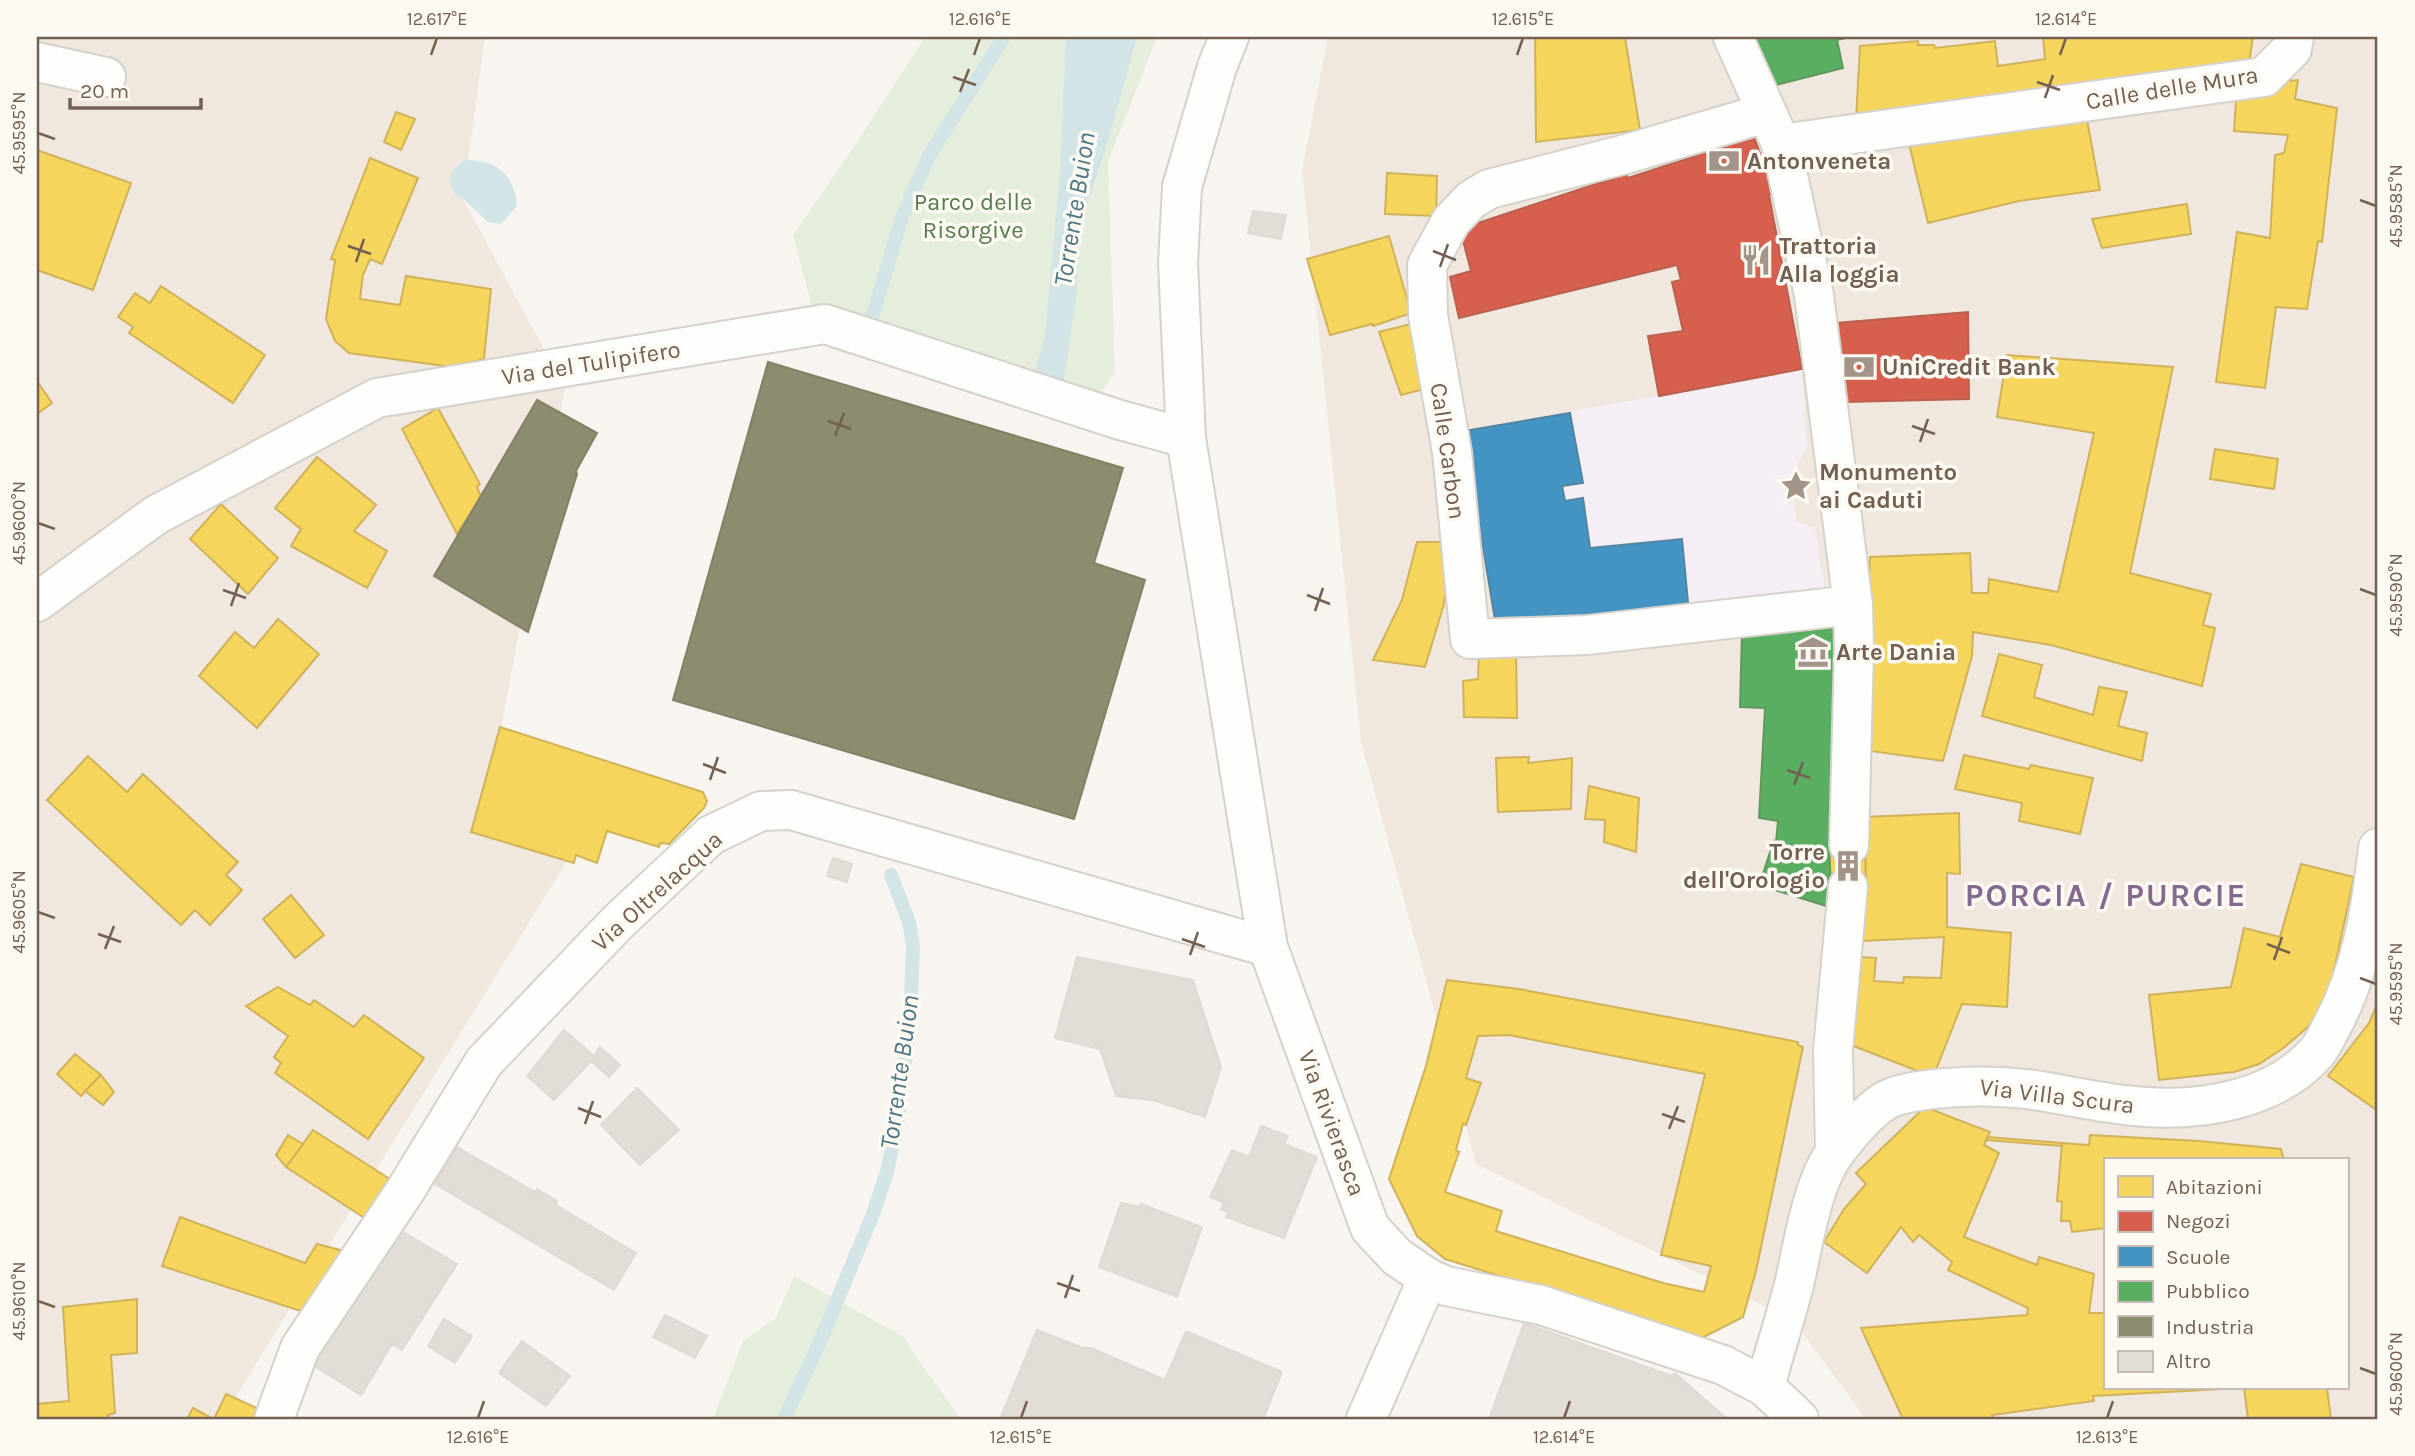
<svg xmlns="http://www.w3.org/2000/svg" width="2415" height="1456" viewBox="0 0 2415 1456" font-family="Karla,sans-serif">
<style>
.residential{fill:#f0e8df;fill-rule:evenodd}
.education{fill:#f5eef4}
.green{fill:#e5eedc}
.water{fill:#d3e4e7}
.homes{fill:#f6d55c;stroke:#cfb259;stroke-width:2;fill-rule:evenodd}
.shops{fill:#d6604d;stroke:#b9604e;stroke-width:2}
.schools{fill:#4393c3;stroke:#5284a1;stroke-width:2}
.public{fill:#5aae61;stroke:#62975c;stroke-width:2}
.industry{fill:#8c8c6e;stroke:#857f66;stroke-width:2}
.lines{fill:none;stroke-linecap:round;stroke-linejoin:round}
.stream{stroke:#d3e4e7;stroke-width:14}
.building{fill:#e3ddd7;stroke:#e0dad3;stroke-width:2}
.minor-casing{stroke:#d5d1cb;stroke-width:42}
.minor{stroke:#fefefd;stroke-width:38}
.ticks{fill:none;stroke:#746052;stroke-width:2.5}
.labels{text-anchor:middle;stroke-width:7;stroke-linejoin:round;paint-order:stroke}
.street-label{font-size:24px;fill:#746052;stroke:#fdfaf3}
.poi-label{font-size:24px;font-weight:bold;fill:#746052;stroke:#fdfaf3;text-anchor:start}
.park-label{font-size:24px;fill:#587d4e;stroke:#fdfaf3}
.water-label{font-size:26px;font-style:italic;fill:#4d7784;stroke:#fdfaf3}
.district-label{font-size:32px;font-weight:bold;letter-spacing:2px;fill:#856a8f;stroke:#fdfaf3}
.neatline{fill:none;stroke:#746052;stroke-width:2.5}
.ticks-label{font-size:18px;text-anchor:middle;fill:#746052}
</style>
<rect width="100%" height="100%" fill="#f8f5f0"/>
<g class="residential">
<path d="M 37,37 L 485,37 L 463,199 L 565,388 L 487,804 L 577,845 L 222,1419 L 37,1419 Z"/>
<path d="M 1328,37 L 2378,37 L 2378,1419 L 1866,1419 L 1793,1320 L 1476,1164 L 1361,742 L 1302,170 ZM 2105,1160 L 2347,1160 L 2347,1388 L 2105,1388 Z"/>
</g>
<path class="education" d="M 1802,369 L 1807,449 L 1791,474 L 1797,522 L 1815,528 L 1826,597 L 1563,623 L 1464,431 Z"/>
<g class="green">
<path d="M 925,37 L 1157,37 L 1108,162 L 1115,372 L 1098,397 L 812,307 L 793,235 L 854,147 Z"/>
<path d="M 794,1276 L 906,1338 L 911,1350 L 961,1419 L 713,1419 L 743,1341 L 776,1318 Z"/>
</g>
<g class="water">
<path d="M 1066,37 L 1137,37 L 1107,145 L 1087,205 L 1079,249 L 1076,298 L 1063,386 L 1034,376 L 1045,334 L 1060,173 Z"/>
<path d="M 464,160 C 497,160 514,173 517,206 L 501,224 L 488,222 L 463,199 L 455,194 L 449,183 L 453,170 Z"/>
</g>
<g class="homes">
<path d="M 1535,37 L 1625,37 L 1640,130 L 1536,142 Z"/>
<path d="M 2043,37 L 2253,37 L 2247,75 L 1856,120 L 1860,46 L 1918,41 L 1918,45 L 1934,45 L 1935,48 L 1995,41 L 1998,66 L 2045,59 Z"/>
<path d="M 2298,80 L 2295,99 L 2337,108 L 2322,242 L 2318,241 L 2307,309 L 2276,307 L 2265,388 L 2216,382 L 2237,232 L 2270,238 L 2275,155 L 2284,153 L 2288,135 L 2234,131 L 2237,86 Z"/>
<path d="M 2084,104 L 2100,190 L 2019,201 L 1928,223 L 1907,135 Z"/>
<path d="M 396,112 L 415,119 L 401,150 L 384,142 Z"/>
<path d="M 37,150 L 131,183 L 93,290 L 37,270 Z"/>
<path d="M 370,158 L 418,178 L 382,264 L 370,259 L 363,275 L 360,299 L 400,305 L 406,276 L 491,289 L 484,359 L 452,367 L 349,353 L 335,341 L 326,319 L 335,260 L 331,259 Z"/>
<path d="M 1387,173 L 1437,176 L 1436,216 L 1385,214 Z"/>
<path d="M 2187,204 L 2191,234 L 2102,248 L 2092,219 Z"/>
<path d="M 1389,236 L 1411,313 L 1373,326 L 1372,324 L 1330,335 L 1307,259 Z"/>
<path d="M 161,286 L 265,355 L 233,403 L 129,333 L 133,327 L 118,317 L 135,293 L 150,303 Z"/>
<path d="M 1411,324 L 1428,388 L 1401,395 L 1379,332 Z"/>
<path d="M 2007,355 L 2173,367 L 2130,573 L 2211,594 L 2203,625 L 2215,628 L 2202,686 L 2051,645 L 1973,632 L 1972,656 L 1943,761 L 1856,749 L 1866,640 L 1870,557 L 1970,553 L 1972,593 L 1988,593 L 1989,579 L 2058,592 L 2094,433 L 1997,417 Z"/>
<path d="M 37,381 L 52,403 L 37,414 Z"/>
<path d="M 438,408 L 480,484 L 477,487 L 481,497 L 457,534 L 402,429 Z"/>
<path d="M 2215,449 L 2278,459 L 2274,489 L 2210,479 Z"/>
<path d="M 317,457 L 376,505 L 354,531 L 387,551 L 367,588 L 291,546 L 301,529 L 275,508 Z"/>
<path d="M 221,504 L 278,558 L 248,594 L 190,539 Z"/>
<path d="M 1417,542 L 1447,542 L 1449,558 L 1444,604 L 1425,667 L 1373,660 L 1402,600 Z"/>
<path d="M 278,619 L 319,654 L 257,728 L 199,676 L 235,632 L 254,648 Z"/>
<path d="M 1516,651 L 1517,718 L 1464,717 L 1463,681 L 1478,679 L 1479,652 Z"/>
<path d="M 1999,654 L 2042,665 L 2034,697 L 2093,715 L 2099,687 L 2127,692 L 2118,726 L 2147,733 L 2142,761 L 1982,716 Z"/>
<path d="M 500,727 L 703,792 L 707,801 L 704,808 L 669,844 L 660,843 L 659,847 L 607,831 L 597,863 L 576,855 L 574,863 L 471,832 Z"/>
<path d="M 1964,755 L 2029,769 L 2031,765 L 2093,778 L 2080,834 L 2019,821 L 2022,803 L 1955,789 Z"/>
<path d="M 88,756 L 127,792 L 143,774 L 238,862 L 226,875 L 242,890 L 210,925 L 195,910 L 181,925 L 47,800 Z"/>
<path d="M 1529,757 L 1528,763 L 1572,758 L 1571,809 L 1498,812 L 1496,758 Z"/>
<path d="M 1589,786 L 1639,798 L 1636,852 L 1604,842 L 1605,820 L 1585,819 Z"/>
<path d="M 1959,813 L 1960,874 L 1947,873 L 1947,927 L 2011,933 L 2007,1007 L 1962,1004 L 1933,1077 L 1851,1045 L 1855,979 L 1859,980 L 1861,957 L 1876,958 L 1874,981 L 1903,983 L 1904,977 L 1941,978 L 1944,937 L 1862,941 L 1866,887 L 1864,817 Z"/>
<path d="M 1865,845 L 1866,887 L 1831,888 L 1829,846 Z"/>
<path d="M 2301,864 L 2354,877 L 2327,1003 L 2322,1002 L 2313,1022 L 2300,1034 L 2282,1049 L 2259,1064 L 2234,1072 L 2159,1080 L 2149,995 L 2231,987 L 2244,928 L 2280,937 Z"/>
<path d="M 291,895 L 324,935 L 295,958 L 263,919 Z"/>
<path d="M 1447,980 L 1519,989 L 1716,1026 L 1798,1042 L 1798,1045 L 1803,1047 L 1756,1271 L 1743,1317 L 1698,1340 L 1651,1323 L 1445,1259 L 1417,1236 L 1389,1179 L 1426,1066 ZM 1509,1035 L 1705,1074 L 1661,1255 L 1711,1266 L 1704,1292 L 1663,1283 L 1496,1231 L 1502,1211 L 1445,1192 L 1459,1152 L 1456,1150 L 1463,1124 L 1466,1125 L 1481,1083 L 1466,1078 L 1478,1036 Z"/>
<path d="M 278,987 L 310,1005 L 314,1000 L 354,1027 L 364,1015 L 424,1058 L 368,1139 L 275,1073 L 281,1063 L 274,1057 L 288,1036 L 246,1006 Z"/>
<path d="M 2378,1002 L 2378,1111 L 2328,1076 L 2369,1023 Z"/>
<path d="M 75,1054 L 101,1075 L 81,1096 L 57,1074 Z"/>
<path d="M 101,1075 L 114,1092 L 103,1105 L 85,1091 Z"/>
<path d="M 1925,1107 L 1990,1132 L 1984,1145 L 1999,1153 L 1964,1237 L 2037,1265 L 2039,1257 L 2094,1274 L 2089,1313 L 2105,1313 L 2105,1388 L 2241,1388 L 2093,1396 L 2094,1401 L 1992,1415 L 1994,1419 L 1903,1419 L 1861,1328 L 2027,1315 L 2028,1308 L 1948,1270 L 1952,1262 L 1919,1235 L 1913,1242 L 1901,1227 L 1867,1273 L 1824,1242 L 1844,1209 L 1866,1184 L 1856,1173 Z"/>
<path d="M 313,1130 L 393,1181 L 366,1219 L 286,1167 Z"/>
<path d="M 288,1135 L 303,1144 L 286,1167 L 276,1155 Z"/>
<path d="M 2090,1135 L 2199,1141 L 2281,1149 L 2284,1160 L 2105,1160 L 2105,1228 L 2072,1232 L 2070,1221 L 2061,1221 L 2062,1202 L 2057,1201 L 2062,1143 L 2089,1145 Z"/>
<path d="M 1987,1137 L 2062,1143 L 2062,1146 L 1986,1140 Z"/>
<path d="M 180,1217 L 305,1263 L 317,1244 L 344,1251 L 307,1313 L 162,1266 Z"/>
<path d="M 137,1299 L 137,1353 L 111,1355 L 115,1413 L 108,1415 L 108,1419 L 37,1419 L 37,1404 L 69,1401 L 63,1307 Z"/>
<path d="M 2244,1388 L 2327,1388 L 2331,1419 L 2248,1419 Z"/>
<path d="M 226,1394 L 261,1410 L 260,1419 L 214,1419 Z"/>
<path d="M 193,1408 L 213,1419 L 187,1419 Z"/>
</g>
<g class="shops">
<path d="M 1754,137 L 1774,192 L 1769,195 L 1802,369 L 1659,396 L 1648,336 L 1683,331 L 1672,282 L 1681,280 L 1677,265 L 1459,318 L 1450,277 L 1471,271 L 1460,229 L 1626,174 L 1628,178 Z"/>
<path d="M 1968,312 L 1969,399 L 1846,402 L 1836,323 Z"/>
</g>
<path class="schools" d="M 1570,413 L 1583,483 L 1562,486 L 1565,501 L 1583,498 L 1590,548 L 1682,539 L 1689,613 L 1496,626 L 1464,431 Z"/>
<g class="public">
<path d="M 1756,37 L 1850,37 L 1837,40 L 1843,68 L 1768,87 Z"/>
<path d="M 1840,625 L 1830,776 L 1836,776 L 1829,846 L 1831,888 L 1826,906 L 1759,885 L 1774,841 L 1776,842 L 1778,821 L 1759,818 L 1765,708 L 1740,707 L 1742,632 Z"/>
</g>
<g class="industry">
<path d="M 768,362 L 1123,468 L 1094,563 L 1145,580 L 1074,819 L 673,700 Z"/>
<path d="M 537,400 L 597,433 L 576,471 L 577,474 L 528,632 L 434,576 Z"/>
</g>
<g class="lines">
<g class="stream">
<path d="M 869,328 L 902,217 L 930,154 L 1004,37"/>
<path d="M 784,1419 L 819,1344 L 873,1214 L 887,1172 L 897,1125 L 910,1024 L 913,946 L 909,922 L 891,875"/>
</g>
</g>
<g class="building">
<path d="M 1253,211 L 1286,215 L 1281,239 L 1248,233 Z"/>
<path d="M 833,858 L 852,864 L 847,882 L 827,876 Z"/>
<path d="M 1077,957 L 1193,980 L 1221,1067 L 1205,1117 L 1153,1100 L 1116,1096 L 1100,1049 L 1055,1038 Z"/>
<path d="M 564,1030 L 594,1056 L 600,1047 L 620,1065 L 609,1077 L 591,1061 L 554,1100 L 527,1076 Z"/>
<path d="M 637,1088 L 679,1130 L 640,1165 L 601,1125 Z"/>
<path d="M 1261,1126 L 1288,1136 L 1284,1144 L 1317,1157 L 1284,1238 L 1226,1217 L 1228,1212 L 1221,1209 L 1224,1203 L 1210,1197 L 1232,1150 L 1249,1157 Z"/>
<path d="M 457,1147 L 535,1192 L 537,1189 L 557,1201 L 556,1205 L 636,1253 L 614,1290 L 435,1184 Z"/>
<path d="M 1121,1203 L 1139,1207 L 1141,1204 L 1202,1227 L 1177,1297 L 1099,1267 Z"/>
<path d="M 395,1227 L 457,1264 L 402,1350 L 392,1344 L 361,1395 L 311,1364 Z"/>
<path d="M 665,1315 L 707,1336 L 695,1358 L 653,1337 Z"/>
<path d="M 444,1319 L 472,1336 L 455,1363 L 428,1346 Z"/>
<path d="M 1524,1323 L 1672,1376 L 1675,1373 L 1727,1419 L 1489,1419 Z"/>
<path d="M 1037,1330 L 1083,1348 L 1091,1348 L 1165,1380 L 1186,1331 L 1282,1372 L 1263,1419 L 1000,1419 Z"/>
<path d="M 522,1341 L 570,1376 L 546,1406 L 499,1373 Z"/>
</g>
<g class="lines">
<defs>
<g id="minor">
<path d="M 1229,37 L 1217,67 L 1182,187 L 1178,263 L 1186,438 L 1268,947 L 1370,1228 L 1397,1257 L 1428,1278 L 1446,1286 L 1541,1305 L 1723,1365 L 1765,1387 L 1799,1419"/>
<path d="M 1733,37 L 1781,144 L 1814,295 L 1853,605 L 1854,648 L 1849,845"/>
<path d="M 37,62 L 106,77"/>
<path d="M 1766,113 L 1626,154 L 1489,189 L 1471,200 L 1451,221 L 1427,265 L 1428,315 L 1452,452 L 1470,639 L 1587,635 L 1853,605"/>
<path d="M 1781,144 L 2264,77 L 2292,49 L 2294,37"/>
<path d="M 37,602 L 156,515 L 377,398 L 825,324 L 1120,420 L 1186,438"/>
<path d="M 1835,1152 L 1833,1050 L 1848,887"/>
<path d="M 1765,1387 C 1774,1353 1785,1319 1794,1285 C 1803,1246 1812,1181 1837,1150 C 1850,1133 1867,1112 1885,1101 C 1897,1094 1912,1092 1926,1090 C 1966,1085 2001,1085 2041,1091 C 2075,1097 2111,1105 2146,1107 C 2205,1111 2275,1099 2316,1053 C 2323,1046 2327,1034 2332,1026 C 2362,970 2371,909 2378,848"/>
<path d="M 274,1419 L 300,1348 L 405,1191 L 484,1062 L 619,921 L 711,835 L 761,811 L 791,810 L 1268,947"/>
<path d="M 1366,1419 L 1428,1278"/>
</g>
</defs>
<use href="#minor" class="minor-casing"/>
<use href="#minor" class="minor"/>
</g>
<path class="ticks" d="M 431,55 L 437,38M 974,55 L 980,38M 1517,55 L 1523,38M 2060,55 L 2066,38M 953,77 L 976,85M 2037,82 L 2060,90M 960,92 L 969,69M 2045,98 L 2053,75M 38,133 L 55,139M 2360,200 L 2376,206M 348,246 L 371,254M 1433,251 L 1456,260M 356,262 L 364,239M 1440,267 L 1448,244M 828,421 L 851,429M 1912,426 L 1935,434M 835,436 L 844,413M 1920,442 L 1928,419M 38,523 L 55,529M 2360,589 L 2376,595M 223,590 L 246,598M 1307,595 L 1330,604M 231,606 L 239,583M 1315,611 L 1323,588M 703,764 L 726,773M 1787,770 L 1810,778M 710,780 L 718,757M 1794,785 L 1803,762M 38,912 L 55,918M 98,934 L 121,942M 1182,939 L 1205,947M 2267,944 L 2290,953M 105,949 L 114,926M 1190,955 L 1198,932M 2274,960 L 2282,937M 2360,978 L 2376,984M 578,1108 L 601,1117M 1662,1114 L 1685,1122M 585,1124 L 593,1101M 1669,1129 L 1678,1106M 1057,1283 L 1080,1291M 1065,1298 L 1073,1275M 38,1301 L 55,1307M 2360,1368 L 2376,1374M 478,1418 L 484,1401M 1021,1418 L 1027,1401M 1564,1418 L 1570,1401M 2107,1418 L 2113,1401"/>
<defs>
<symbol id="bank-bare" viewBox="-9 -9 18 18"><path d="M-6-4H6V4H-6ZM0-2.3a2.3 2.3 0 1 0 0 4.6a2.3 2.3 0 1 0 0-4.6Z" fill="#a29489" stroke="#fdfaf3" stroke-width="2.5" paint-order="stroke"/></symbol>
<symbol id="restaurant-bare" viewBox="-9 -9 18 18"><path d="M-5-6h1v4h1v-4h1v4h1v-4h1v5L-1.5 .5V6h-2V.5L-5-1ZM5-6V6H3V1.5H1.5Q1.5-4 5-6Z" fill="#a29489" stroke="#fdfaf3" stroke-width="2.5" paint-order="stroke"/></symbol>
<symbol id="sight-bare" viewBox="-9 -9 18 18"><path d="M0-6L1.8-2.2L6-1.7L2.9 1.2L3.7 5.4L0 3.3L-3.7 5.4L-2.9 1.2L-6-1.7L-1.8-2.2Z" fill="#a29489" stroke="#fdfaf3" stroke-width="2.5" paint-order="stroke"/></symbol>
<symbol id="museum-bare" viewBox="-9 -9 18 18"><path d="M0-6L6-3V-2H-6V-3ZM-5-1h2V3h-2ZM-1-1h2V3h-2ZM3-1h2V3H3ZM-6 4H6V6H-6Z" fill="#a29489" stroke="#fdfaf3" stroke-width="2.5" paint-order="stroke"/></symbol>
<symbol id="building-bare" viewBox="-9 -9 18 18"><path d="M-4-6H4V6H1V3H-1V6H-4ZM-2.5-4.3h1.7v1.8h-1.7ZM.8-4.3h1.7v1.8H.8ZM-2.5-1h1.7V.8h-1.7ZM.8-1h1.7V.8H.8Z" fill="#a29489" stroke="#fdfaf3" stroke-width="2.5" paint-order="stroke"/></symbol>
</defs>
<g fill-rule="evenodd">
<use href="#bank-bare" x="1702" y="139" width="44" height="44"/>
<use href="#restaurant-bare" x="1734" y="238" width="44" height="44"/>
<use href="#bank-bare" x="1837" y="345" width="44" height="44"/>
<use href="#sight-bare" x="1774" y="464" width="44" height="44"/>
<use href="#museum-bare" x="1791" y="630" width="44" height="44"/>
<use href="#building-bare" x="1826" y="844" width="44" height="44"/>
</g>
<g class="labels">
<g class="street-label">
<text transform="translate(2172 88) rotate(-9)" y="8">Calle delle Mura</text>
<text transform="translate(591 363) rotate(-9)" y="8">Via del Tulipifero</text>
<text transform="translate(1448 451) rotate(82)" y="8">Calle Carbon</text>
<text transform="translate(657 891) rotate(-42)" y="8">Via Oltrelacqua</text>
<text transform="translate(2057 1096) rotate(7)" y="8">Via Villa Scura</text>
<text transform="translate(1332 1123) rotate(70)" y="8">Via Rivierasca</text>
</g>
<g class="poi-label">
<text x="1747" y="169">Antonveneta</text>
<text x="1779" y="254">Trattoria<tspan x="1779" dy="28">Alla loggia</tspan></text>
<text x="1882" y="375">UniCredit Bank</text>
<text x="1819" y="480">Monumento<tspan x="1819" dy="28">ai Caduti</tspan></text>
<text x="1836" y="660">Arte Dania</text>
<text x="1825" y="860" text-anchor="end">Torre<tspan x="1825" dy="28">dell'Orologio</tspan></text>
</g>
<g class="park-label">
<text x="973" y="210">Parco delle<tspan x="973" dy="28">Risorgive</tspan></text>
</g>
<g class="water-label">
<text transform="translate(1074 209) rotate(-81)" y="9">Torrente Buion</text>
<text transform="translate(899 1072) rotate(-82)" y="9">Torrente Buion</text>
</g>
<g class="district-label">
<text x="2106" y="906">PORCIA / PURCIE</text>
</g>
</g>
<rect width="2415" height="1456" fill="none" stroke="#fdfaf3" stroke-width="77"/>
<rect x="2104" y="1158" width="245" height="231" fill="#fdfaf3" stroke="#c6bcb3" stroke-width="2"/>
<rect x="2118" y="1176" width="35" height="21" fill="#f6d55c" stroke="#c6bcb3" stroke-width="2"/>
<text x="2166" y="1194" font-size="21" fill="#746052">Abitazioni</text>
<rect x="2118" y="1211" width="35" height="21" fill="#d6604d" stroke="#c6bcb3" stroke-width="2"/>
<text x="2166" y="1228" font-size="21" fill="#746052">Negozi</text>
<rect x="2118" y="1246" width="35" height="21" fill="#4393c3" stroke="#c6bcb3" stroke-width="2"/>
<text x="2166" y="1264" font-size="21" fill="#746052">Scuole</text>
<rect x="2118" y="1281" width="35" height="21" fill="#5aae61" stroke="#c6bcb3" stroke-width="2"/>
<text x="2166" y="1298" font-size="21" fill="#746052">Pubblico</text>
<rect x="2118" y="1316" width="35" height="21" fill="#8c8c6e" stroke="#c6bcb3" stroke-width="2"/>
<text x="2166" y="1334" font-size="21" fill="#746052">Industria</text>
<rect x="2118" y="1351" width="35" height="21" fill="#e3ddd7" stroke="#c6bcb3" stroke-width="2"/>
<text x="2166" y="1368" font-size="21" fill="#746052">Altro</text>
<path d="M70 98v10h131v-10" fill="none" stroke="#746052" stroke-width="3.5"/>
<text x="80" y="98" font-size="21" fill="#746052" stroke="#fdfaf3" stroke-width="5" paint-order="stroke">20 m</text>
<rect x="38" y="38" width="2338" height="1380" class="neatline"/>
<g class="ticks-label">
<text x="437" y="25">12.617°E</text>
<text x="980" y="25">12.616°E</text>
<text x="1523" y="25">12.615°E</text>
<text x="2066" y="25">12.614°E</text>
<text transform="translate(19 133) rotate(-90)" y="6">45.9595°N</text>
<text transform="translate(2396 206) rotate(-90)" y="6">45.9585°N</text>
<text transform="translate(19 523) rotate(-90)" y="6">45.9600°N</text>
<text transform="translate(2396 595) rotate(-90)" y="6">45.9590°N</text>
<text transform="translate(19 912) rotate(-90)" y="6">45.9605°N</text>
<text transform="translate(2396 984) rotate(-90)" y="6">45.9595°N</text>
<text transform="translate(19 1301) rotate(-90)" y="6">45.9610°N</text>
<text transform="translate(2396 1374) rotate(-90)" y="6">45.9600°N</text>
<text x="478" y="1443">12.616°E</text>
<text x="1021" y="1443">12.615°E</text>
<text x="1564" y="1443">12.614°E</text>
<text x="2107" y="1443">12.613°E</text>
</g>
</svg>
